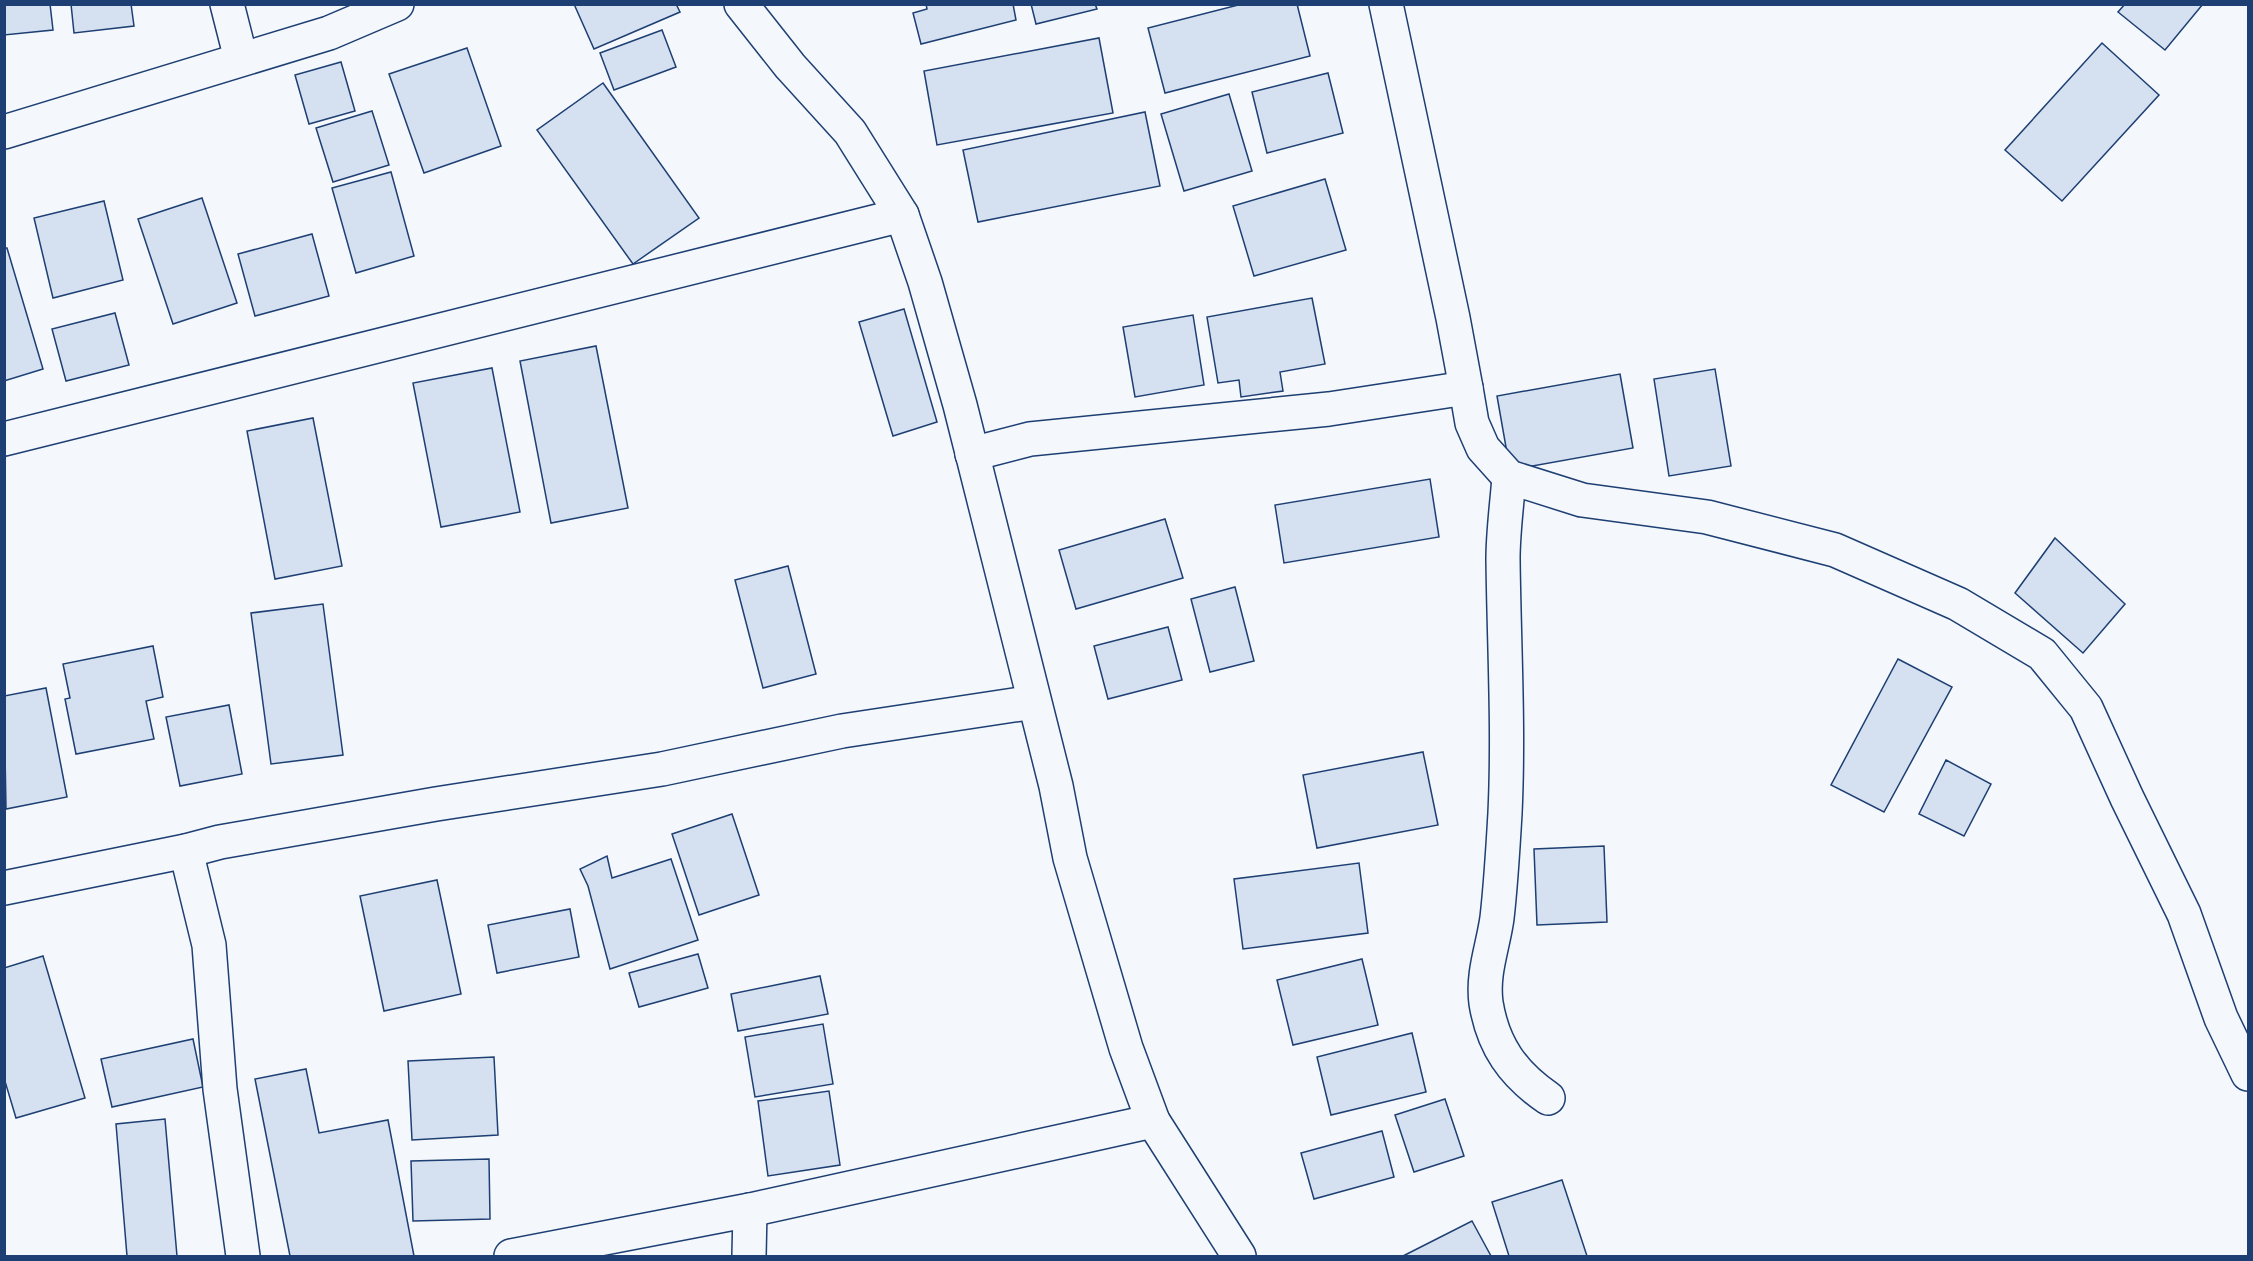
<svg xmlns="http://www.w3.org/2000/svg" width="2253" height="1261" viewBox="0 0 2253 1261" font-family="Manrope,sans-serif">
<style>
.building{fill:#d5e0f0;stroke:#1d3f73;stroke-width:1.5}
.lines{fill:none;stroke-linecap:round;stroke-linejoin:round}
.street-casing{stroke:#1d3f73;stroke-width:36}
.street{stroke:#f4f7fb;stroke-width:33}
</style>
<rect width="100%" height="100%" fill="#f4f7fb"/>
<g class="building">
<path d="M 4,4 L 50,4 L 53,30 L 4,35 Z"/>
<path d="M 71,4 L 131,4 L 134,26 L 74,33 Z"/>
<path d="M 574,4 L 676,4 L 680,12 L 594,49 Z"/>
<path d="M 926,4 L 1013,4 L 1016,20 L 921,44 L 913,13 L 927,9 Z"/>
<path d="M 1031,4 L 1095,4 L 1097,9 L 1036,24 Z"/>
<path d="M 1242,4 L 1297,4 L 1310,56 L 1165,93 L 1148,28 Z"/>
<path d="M 2125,4 L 2203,4 L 2165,50 L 2118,12 Z"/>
<path d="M 662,30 L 676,67 L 614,90 L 600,53 Z"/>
<path d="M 1099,38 L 1113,113 L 937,145 L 924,71 Z"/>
<path d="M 2102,43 L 2159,95 L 2062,201 L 2005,150 Z"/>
<path d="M 467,48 L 501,146 L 424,173 L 389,74 Z"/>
<path d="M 341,62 L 355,111 L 309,124 L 295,75 Z"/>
<path d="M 1328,73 L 1343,133 L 1267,153 L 1252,92 Z"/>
<path d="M 603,83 L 699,218 L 633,264 L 537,130 Z"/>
<path d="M 1229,94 L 1252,171 L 1184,191 L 1161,114 Z"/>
<path d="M 372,111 L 389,165 L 333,182 L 316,128 Z"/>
<path d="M 1145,112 L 1160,186 L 978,222 L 963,150 Z"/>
<path d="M 391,172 L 414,256 L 356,273 L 332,188 Z"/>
<path d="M 1325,179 L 1346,250 L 1254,276 L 1233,206 Z"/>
<path d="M 202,198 L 237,303 L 173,324 L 138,219 Z"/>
<path d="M 104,201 L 123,280 L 53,298 L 34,218 Z"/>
<path d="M 312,234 L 329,296 L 255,316 L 238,254 Z"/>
<path d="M 4,248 L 7,248 L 43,369 L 4,381 Z"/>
<path d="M 1312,298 L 1325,364 L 1280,372 L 1283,391 L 1241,397 L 1239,380 L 1218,383 L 1207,317 Z"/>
<path d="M 904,309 L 937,422 L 893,436 L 859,322 Z"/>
<path d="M 115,313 L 129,365 L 66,381 L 52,329 Z"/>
<path d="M 1193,315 L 1204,385 L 1135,397 L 1123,327 Z"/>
<path d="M 596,346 L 628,508 L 551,523 L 520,361 Z"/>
<path d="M 492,368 L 520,512 L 441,527 L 413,383 Z"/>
<path d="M 1715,369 L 1731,466 L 1669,476 L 1654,379 Z"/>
<path d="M 1620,374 L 1633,448 L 1510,470 L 1497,396 Z"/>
<path d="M 313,418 L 342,566 L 275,579 L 247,431 Z"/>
<path d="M 1430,479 L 1439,537 L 1284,563 L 1275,505 Z"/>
<path d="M 1165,519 L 1183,578 L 1076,609 L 1059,550 Z"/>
<path d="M 2055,538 L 2125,604 L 2083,653 L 2015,593 Z"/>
<path d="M 788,566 L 816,674 L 763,688 L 735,580 Z"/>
<path d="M 1235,587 L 1254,661 L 1210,672 L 1191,599 Z"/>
<path d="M 323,604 L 343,755 L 271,764 L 251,613 Z"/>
<path d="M 1168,627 L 1182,680 L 1108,699 L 1094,646 Z"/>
<path d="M 153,646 L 163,697 L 146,701 L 154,739 L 76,754 L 65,699 L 70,698 L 63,664 Z"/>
<path d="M 1898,659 L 1952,687 L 1884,812 L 1831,785 Z"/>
<path d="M 46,688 L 67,797 L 6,809 L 4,696 Z"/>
<path d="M 229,705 L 242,774 L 180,786 L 166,717 Z"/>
<path d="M 1423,752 L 1438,825 L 1317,848 L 1303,775 Z"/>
<path d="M 1946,760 L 1991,784 L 1964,836 L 1919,814 Z"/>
<path d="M 732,814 L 759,895 L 699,915 L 672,834 Z"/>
<path d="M 1604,846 L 1607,922 L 1537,925 L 1534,849 Z"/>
<path d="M 607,856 L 612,878 L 671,859 L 698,940 L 610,969 L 588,886 L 580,869 Z"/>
<path d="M 1359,863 L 1368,933 L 1243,949 L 1234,879 Z"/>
<path d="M 437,880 L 461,994 L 384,1011 L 360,896 Z"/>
<path d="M 570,909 L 579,957 L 497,973 L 488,925 Z"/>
<path d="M 698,954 L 708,988 L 639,1007 L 629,973 Z"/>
<path d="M 43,956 L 85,1098 L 16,1118 L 4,1078 L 4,968 Z"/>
<path d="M 1362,959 L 1378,1025 L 1293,1045 L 1277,980 Z"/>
<path d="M 820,976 L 828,1014 L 738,1031 L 731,994 Z"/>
<path d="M 823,1024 L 833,1084 L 755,1097 L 745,1037 Z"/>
<path d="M 1412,1033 L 1426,1092 L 1331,1115 L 1317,1057 Z"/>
<path d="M 193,1039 L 203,1087 L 112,1107 L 101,1059 Z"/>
<path d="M 494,1057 L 498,1135 L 412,1140 L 408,1061 Z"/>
<path d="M 306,1069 L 319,1133 L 388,1120 L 414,1256 L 290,1256 L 255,1079 Z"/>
<path d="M 829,1091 L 840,1165 L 768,1176 L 758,1101 Z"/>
<path d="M 1445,1099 L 1464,1156 L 1414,1172 L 1395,1115 Z"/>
<path d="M 165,1119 L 177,1256 L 127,1256 L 116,1124 Z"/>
<path d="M 1382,1131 L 1394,1177 L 1314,1199 L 1301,1153 Z"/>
<path d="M 489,1159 L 490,1219 L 413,1221 L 411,1161 Z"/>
<path d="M 1562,1180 L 1587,1256 L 1509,1256 L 1492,1202 Z"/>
<path d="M 1472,1221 L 1491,1256 L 1403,1256 Z"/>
</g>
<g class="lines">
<defs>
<g id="street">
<path d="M 227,4 L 241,59"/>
<path d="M 741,4 L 790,66 L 850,132 L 902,215 L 925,282 L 960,405 L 1056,786 L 1070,858 L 1126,1048 L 1153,1121 L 1239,1256"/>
<path d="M 1386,4 L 1453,318 L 1466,388"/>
<path d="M 4,132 L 329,33 L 397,4"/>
<path d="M 4,439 L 902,215"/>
<path d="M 972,454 L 1030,439 L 1329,409 L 1466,388 L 1472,423 L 1483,448 L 1509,477 L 1582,500 L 1707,517 L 1835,550 L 1958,604 L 2042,654 L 2086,708 L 2127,798 L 2184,914 L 2221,1018 L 2248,1074"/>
<path d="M 1509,477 C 1507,504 1503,532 1503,559 C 1504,644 1509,728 1505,813 C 1503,848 1501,883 1497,918 C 1493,947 1482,973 1486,1003 C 1493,1046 1513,1074 1548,1098"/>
<path d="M 186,851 L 209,945 L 220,1089 L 243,1256"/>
<path d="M 4,888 L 186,851 L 220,842 L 436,804 L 662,769 L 842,731 L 1034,702"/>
<path d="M 511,1256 L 750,1210 L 1153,1121"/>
<path d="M 749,1256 L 750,1210"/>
</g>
</defs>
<use href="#street" class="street-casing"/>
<use href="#street" class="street"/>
</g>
<rect width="2253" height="1261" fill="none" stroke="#1d3f73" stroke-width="12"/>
</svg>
